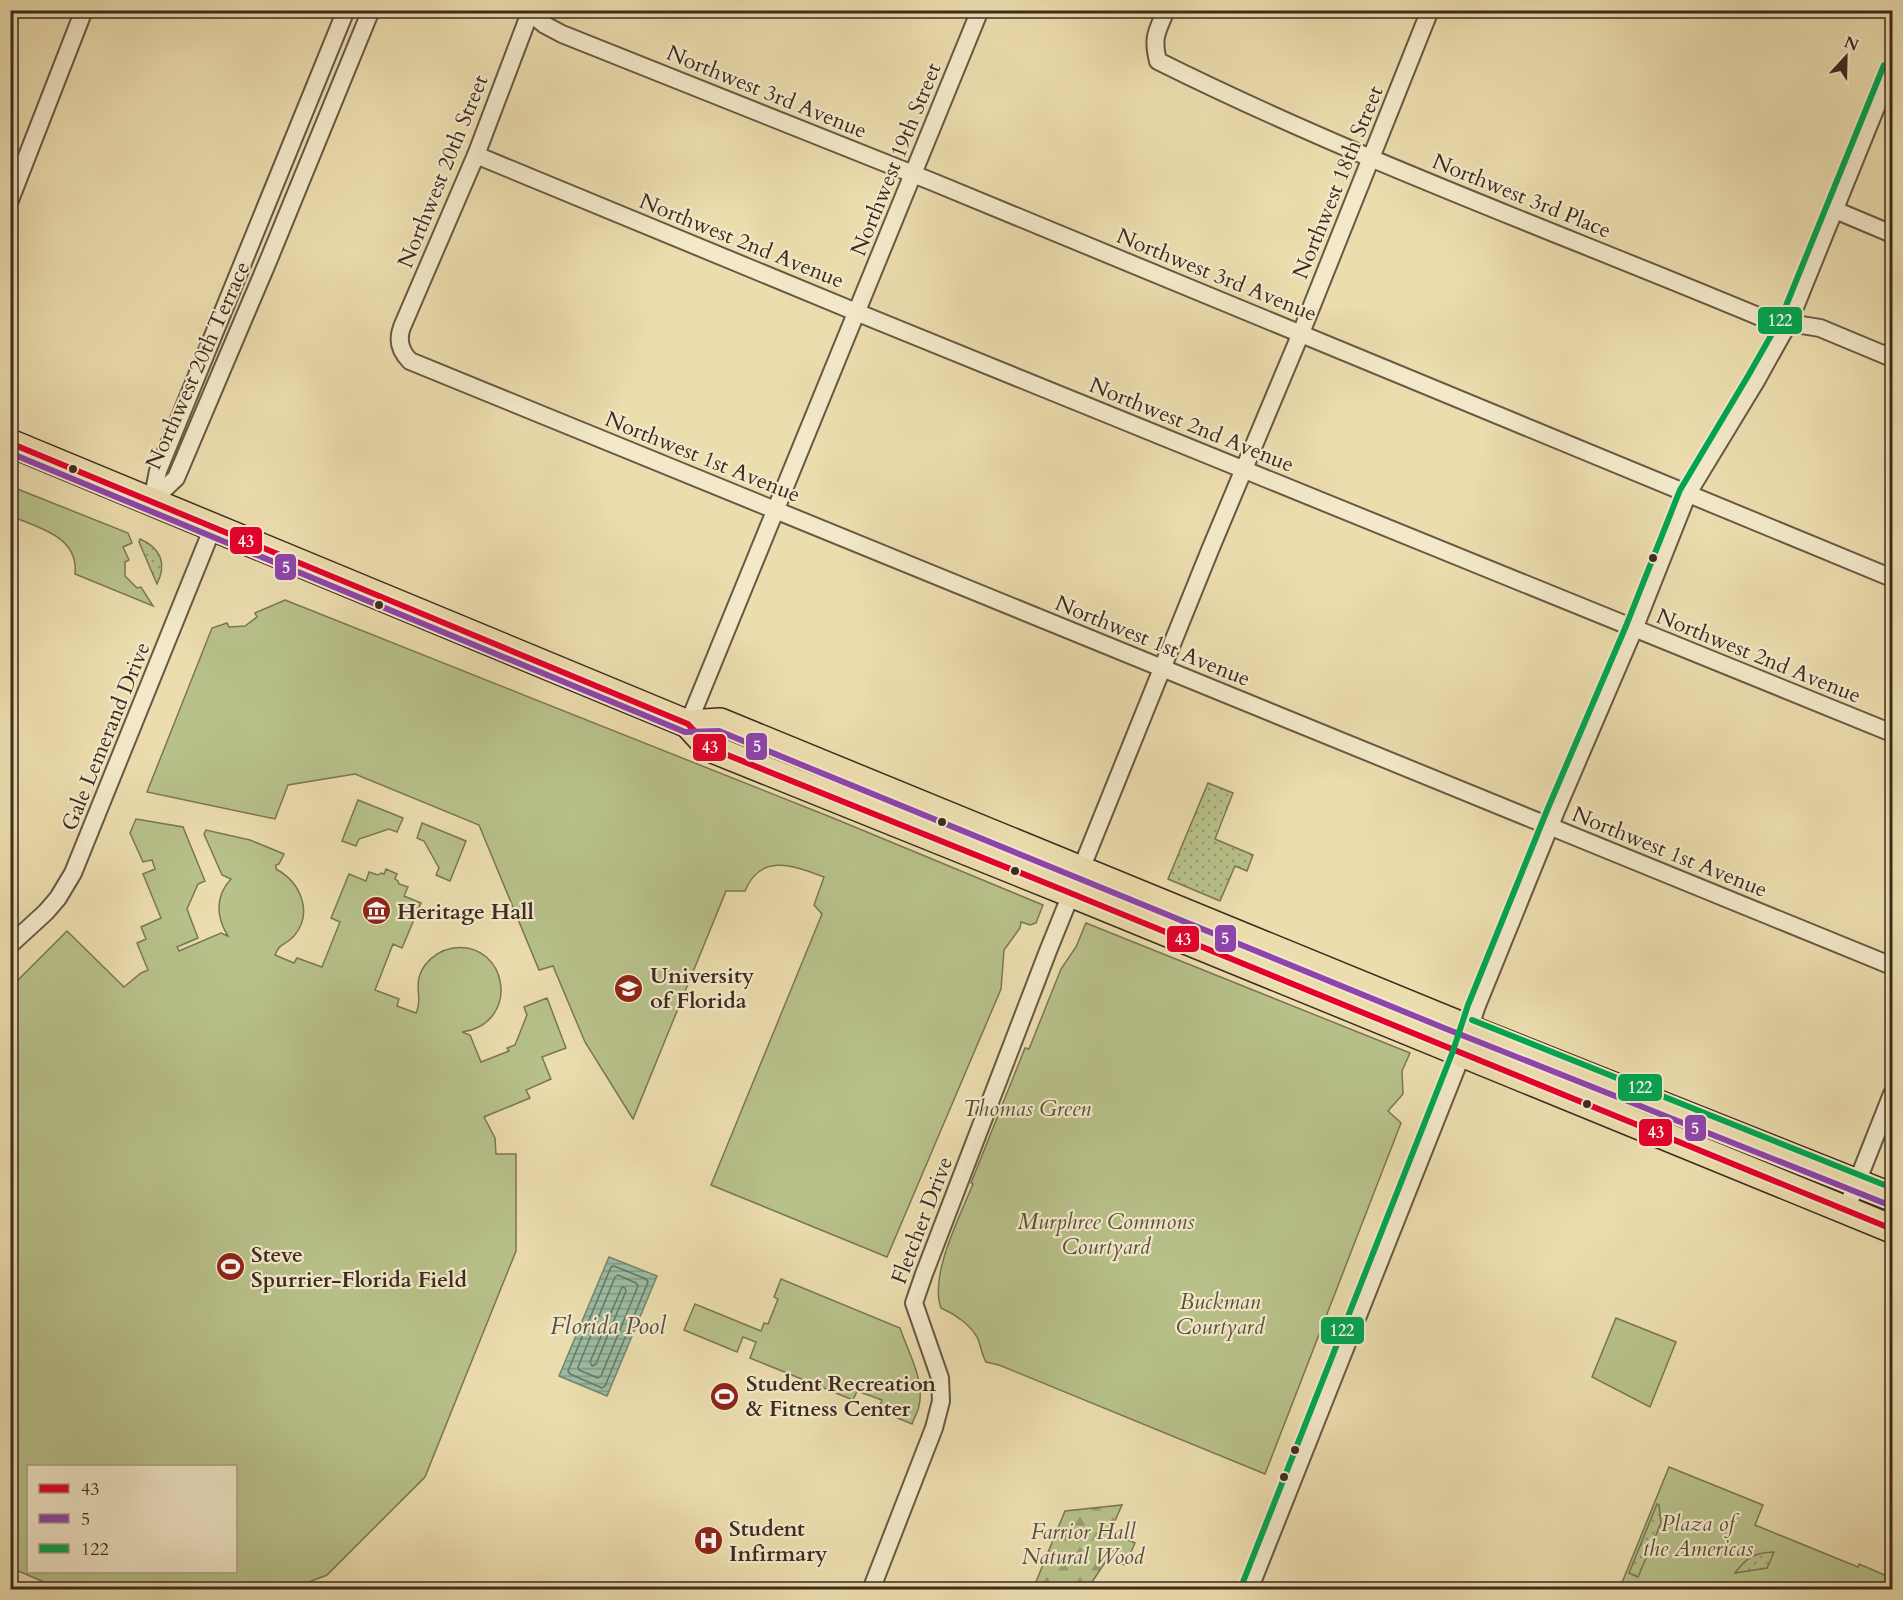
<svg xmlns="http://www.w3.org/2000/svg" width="1903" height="1600" viewBox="0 0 1903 1600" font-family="Cardo,serif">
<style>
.green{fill:#b8c18a;stroke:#7a7655;stroke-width:1.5;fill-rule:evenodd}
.forest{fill:url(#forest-firs);stroke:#7a7655;stroke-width:1.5}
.garden{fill:url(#garden-dots);stroke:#7a7655;stroke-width:1.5}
.water{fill:url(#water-rules);stroke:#74836f;stroke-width:1.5}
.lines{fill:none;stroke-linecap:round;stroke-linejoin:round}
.shore{stroke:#6b7462;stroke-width:1.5}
.minor-casing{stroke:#685844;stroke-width:20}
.primary-casing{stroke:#3c2b20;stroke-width:30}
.minor{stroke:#f3e9ca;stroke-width:16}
.primary{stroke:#ecddae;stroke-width:27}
.bus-1-casing{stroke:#f3e9ca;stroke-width:10}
.bus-2-casing{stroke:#f3e9ca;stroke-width:10}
.bus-3-casing{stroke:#f3e9ca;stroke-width:10}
.bus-1{stroke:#e4002b;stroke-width:6}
.bus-2{stroke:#8e44ad;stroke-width:6}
.bus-3{stroke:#00a651;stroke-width:6}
.bus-dot{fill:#3c2b20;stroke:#f3e9ca;stroke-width:2}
.labels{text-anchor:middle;stroke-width:4.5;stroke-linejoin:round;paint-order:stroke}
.street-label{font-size:22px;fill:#3c2b20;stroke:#f3e9ca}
.poi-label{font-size:22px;font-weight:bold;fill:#3c2b20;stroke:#f3e9ca;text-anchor:start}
.park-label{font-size:22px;font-style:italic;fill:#5b503a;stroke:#f3e9ca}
.water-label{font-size:24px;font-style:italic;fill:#545041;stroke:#f3e9ca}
.line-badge{stroke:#f3e9ca;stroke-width:2}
.badge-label{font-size:16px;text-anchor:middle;font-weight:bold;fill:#fff}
</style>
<defs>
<pattern id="forest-firs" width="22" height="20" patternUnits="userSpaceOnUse" patternTransform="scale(1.5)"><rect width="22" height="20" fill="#b8c18a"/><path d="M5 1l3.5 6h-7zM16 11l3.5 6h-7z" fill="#979d70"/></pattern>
<pattern id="garden-dots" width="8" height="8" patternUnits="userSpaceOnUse" patternTransform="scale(1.5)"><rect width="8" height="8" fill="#b8c18a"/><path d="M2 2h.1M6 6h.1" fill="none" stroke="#979d70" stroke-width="1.8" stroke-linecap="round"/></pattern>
<pattern id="water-rules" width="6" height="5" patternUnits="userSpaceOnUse" patternTransform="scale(1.5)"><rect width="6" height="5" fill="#9abda4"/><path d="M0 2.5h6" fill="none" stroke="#7f9a85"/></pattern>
</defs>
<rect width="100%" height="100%" fill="#ecddae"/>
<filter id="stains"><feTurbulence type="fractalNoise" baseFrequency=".00333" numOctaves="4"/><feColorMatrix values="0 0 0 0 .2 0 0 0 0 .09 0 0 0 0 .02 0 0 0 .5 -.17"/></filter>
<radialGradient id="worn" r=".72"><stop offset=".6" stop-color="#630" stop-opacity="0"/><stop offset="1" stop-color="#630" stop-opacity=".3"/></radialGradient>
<g class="green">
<path d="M 10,486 L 128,533 L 132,543 L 123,547 L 129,560 L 125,562 L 125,576 L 137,588 L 141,587 L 153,606 L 75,574 C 79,536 38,528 11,516 Z"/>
<path d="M 285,600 L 833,818 L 1043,905 L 1036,923 L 1030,925 L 1021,922 L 1020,928 L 1004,950 L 1001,989 L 887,1257 L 711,1185 L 822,914 L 814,905 L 824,877 C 794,866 761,852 745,891 L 726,891 L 633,1119 L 585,1042 L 553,966 L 539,970 L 479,825 L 355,774 L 288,785 L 275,819 L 147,792 L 212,628 L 227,623 L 229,627 L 245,626 L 257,617 L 255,613 Z"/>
<path d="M 358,800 L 403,818 L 397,832 L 389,829 L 359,839 L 356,846 L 342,841 Z"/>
<path d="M 136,819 L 183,827 L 205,881 L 198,884 L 187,909 L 198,938 L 177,947 L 179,951 L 221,933 L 228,936 C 216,917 215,896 231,879 L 222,875 L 204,834 L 206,830 L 250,840 L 284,854 L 279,864 L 276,865 L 276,869 C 300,882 314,912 294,936 C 285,946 280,942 275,955 L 294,963 L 297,958 L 322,967 L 340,922 L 331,918 L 349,874 L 366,881 L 369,872 L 378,875 L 381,873 L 384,874 L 386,869 L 397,874 L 395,879 L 398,881 L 399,884 L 408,887 L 404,896 L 421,903 L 402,948 L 393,944 L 375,990 L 399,999 L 397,1006 L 416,1013 C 424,997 411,985 425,965 C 432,956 442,950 453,948 C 509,941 521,1024 462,1032 L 470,1035 L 481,1062 L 509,1051 L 507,1048 L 515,1045 L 527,1015 L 524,1007 L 547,998 L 566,1048 L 542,1057 L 551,1079 L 526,1090 L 530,1098 L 484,1117 L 495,1138 L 496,1154 L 516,1154 L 516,1251 L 425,1477 L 327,1575 L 291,1589 L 63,1590 L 11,1568 L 11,987 L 67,931 L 124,987 L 141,973 L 148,970 L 137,943 L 146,939 L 141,927 L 161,918 L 143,874 L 155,869 L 152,860 L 143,862 L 130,833 ZM 28,1466 L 236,1466 L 236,1572 L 28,1572 Z"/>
<path d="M 422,823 L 466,841 L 450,881 L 436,875 L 439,868 L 424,841 L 417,838 Z"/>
<path d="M 1086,923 L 1410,1053 L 1402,1071 L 1403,1094 L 1388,1111 L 1401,1123 L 1265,1474 L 999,1365 L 986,1362 C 982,1355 981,1347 978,1339 C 971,1325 955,1314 941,1308 C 929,1276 960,1216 973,1184 L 971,1183 L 1025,1048 L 1029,1049 L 1061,969 L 1076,947 Z"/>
<path d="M 781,1279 L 900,1328 C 908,1352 925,1380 919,1406 C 918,1412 914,1418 912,1424 L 878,1410 L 882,1400 L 857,1391 L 853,1400 L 750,1358 L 756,1342 L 743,1337 L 737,1352 L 684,1330 L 695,1304 L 761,1331 L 764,1323 L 768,1324 L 778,1299 L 774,1297 Z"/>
<path d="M 1616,1318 L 1676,1342 L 1650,1407 L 1592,1377 Z"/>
<path d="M 1669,1467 L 1763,1505 L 1755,1525 L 1858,1567 L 1859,1564 L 1892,1578 L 1892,1590 L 1619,1590 Z"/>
</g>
<path class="forest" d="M 1122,1505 L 1110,1532 L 1135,1543 L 1125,1565 L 1108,1558 L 1090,1585 L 1077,1586 L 1075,1589 L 1033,1589 L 1065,1511 Z"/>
<g class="garden">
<path d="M 140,539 C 161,548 167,564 157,584 L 139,542 Z"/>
<path d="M 1208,783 L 1233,793 L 1215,839 L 1253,855 L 1247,871 L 1235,866 L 1220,901 L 1168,879 Z"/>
<path d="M 1657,1504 L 1659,1505 L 1661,1523 L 1638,1577 L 1629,1573 Z"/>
<path d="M 1774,1552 L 1767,1568 L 1735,1573 C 1747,1557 1754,1553 1774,1552 Z"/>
</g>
<path class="water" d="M 609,1257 L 657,1276 L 607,1396 L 559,1376 Z"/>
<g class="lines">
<g class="shore">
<path d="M 614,1266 L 646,1279 L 648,1282 L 605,1386 L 602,1388 L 570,1374 L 568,1371 L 611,1267 Z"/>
<path d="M 618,1275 L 636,1283 L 638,1286 L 601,1376 L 598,1378 L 579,1370 L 578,1367 L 615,1277 Z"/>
<path d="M 622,1287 L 625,1288 L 626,1291 L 596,1364 L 592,1366 L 590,1362 Z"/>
</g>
<defs>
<g id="minor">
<path d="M 527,10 L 545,25 L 562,34 L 933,182 L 1892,578"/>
<path d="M 531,10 L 476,155 L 402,327 C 397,340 400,351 410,361 L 1892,966"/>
<path d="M 1166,10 C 1157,32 1152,37 1158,61 C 1355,159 1562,234 1765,319 L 1820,328 L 1892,358"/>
<path d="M 476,155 L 856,312 L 1892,733"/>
<path d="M 10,200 L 84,10"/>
<path d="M 1835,210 L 1892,234"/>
<path d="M 152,501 L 176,478 L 269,259 L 371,10"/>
<path d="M 152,501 L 158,471 L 346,10"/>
<path d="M 688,724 L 980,10"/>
<path d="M 10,945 L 46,912 L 58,898 L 73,873 L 213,527"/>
<path d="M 1846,1210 L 1892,1094"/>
<path d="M 871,1590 L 934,1428 L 941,1401 L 940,1378 L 914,1303 L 924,1274 L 1048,951 L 1210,550 L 1301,333 L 1430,10"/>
<path d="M 1249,1590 L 1462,1054 L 1476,1008 L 1556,811 L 1634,629 L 1688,493 L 1756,381 L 1789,322 L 1892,68"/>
</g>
<g id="primary">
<path d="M 10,443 L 688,724 L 720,722 L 742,731 L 1447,1020 L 1892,1197"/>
<path d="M 688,724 L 710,748 L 1063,890 L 1892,1229"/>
</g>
</defs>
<use href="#minor" class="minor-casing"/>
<use href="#primary" class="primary-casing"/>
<use href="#minor" class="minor"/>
<use href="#primary" class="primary"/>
<defs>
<path id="bus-1" d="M 10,443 L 688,724 L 710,748 L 1063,890 L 1892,1229"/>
<path id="bus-2" d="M 10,453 L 685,732 L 719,731 L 1444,1028 L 1889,1205"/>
<g id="bus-3">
<path d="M 1472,1020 L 1892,1188"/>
<path d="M 1241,1587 L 1453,1051 L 1468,1005 L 1548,808 L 1626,626 L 1680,490 L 1748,376 L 1781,318 L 1884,65"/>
</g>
</defs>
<use href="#bus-1" class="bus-1-casing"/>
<use href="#bus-2" class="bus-2-casing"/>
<use href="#bus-3" class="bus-3-casing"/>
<use href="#bus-1" class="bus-1"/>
<use href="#bus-2" class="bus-2"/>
<use href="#bus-3" class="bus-3"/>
</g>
<defs>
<symbol id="museum-disc" viewBox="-11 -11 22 22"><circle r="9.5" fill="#8f2418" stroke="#f3e9ca"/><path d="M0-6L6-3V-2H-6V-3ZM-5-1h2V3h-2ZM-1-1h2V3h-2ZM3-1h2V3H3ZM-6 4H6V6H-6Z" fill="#fff"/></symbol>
<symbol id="university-disc" viewBox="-11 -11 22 22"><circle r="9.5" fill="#8f2418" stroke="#f3e9ca"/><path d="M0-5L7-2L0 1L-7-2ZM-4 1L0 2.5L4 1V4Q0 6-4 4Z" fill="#fff"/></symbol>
<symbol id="stadium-disc" viewBox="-11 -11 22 22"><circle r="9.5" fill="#8f2418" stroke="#f3e9ca"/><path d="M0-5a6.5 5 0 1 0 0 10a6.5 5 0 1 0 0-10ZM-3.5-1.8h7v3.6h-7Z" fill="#fff"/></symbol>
<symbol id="hospital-disc" viewBox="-11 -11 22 22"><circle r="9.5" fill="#8f2418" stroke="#f3e9ca"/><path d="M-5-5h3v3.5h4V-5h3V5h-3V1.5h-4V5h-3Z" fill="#fff"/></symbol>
</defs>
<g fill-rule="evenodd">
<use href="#museum-disc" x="360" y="894" width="33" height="33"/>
<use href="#university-disc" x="612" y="972" width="33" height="33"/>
<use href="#stadium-disc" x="214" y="1250" width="33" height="33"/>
<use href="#stadium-disc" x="708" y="1380" width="33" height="33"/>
<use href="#hospital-disc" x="692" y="1524" width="33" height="33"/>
</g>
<g class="bus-dot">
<circle cx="73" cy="469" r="5"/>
<circle cx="1653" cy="558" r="5"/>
<circle cx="379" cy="605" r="5"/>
<circle cx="942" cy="822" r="5"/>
<circle cx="1015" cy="871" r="5"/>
<circle cx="1587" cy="1104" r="5"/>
<circle cx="1295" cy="1450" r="5"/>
<circle cx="1284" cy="1477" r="5"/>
</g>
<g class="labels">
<g class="street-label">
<text transform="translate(767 91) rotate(22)" y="8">Northwest 3rd Avenue</text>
<text transform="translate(895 159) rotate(-68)" y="8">Northwest 19th Street</text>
<text transform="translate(442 171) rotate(-68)" y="8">Northwest 20th Street</text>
<text transform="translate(1337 182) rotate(-68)" y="8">Northwest 18th Street</text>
<text transform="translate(1522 195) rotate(22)" y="8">Northwest 3rd Place</text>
<text transform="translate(742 240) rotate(22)" y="8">Northwest 2nd Avenue</text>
<text transform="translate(1217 274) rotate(22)" y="8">Northwest 3rd Avenue</text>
<text transform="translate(197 365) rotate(-66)" y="8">Northwest 20th Terrace</text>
<text transform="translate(1192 424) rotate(22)" y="8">Northwest 2nd Avenue</text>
<text transform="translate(703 456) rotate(22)" y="8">Northwest 1st Avenue</text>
<text transform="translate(1153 640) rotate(22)" y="8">Northwest 1st Avenue</text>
<text transform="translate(1759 655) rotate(22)" y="8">Northwest 2nd Avenue</text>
<text transform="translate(105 736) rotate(-68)" y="8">Gale Lemerand Drive</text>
<text transform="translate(1670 851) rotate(22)" y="8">Northwest 1st Avenue</text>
<text transform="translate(921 1220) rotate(-69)" y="8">Fletcher Drive</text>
</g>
<g class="poi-label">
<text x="397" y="919">Heritage Hall</text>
<text x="650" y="983">University<tspan x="650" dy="25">of Florida</tspan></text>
<text x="251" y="1262">Steve<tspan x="251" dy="25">Spurrier-Florida Field</tspan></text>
<text x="746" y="1391">Student Recreation<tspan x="746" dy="25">&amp; Fitness Center</tspan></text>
<text x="729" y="1536">Student<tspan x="729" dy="25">Infirmary</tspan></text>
</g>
<g class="park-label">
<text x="1027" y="1116">Thomas Green</text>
<text x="1106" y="1229">Murphree Commons<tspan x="1106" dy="25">Courtyard</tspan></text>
<text x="1220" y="1309">Buckman<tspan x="1220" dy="25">Courtyard</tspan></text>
<text x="1698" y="1531">Plaza of<tspan x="1698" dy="25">the Americas</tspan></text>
<text x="1083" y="1539">Farrior Hall<tspan x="1083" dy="25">Natural Wood</tspan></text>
</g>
<g class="water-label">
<text x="608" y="1334">Florida Pool</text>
</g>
</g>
<g class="line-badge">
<rect x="1757" y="306" width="46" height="29" rx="6" fill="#00a651"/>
<rect x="229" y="526" width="34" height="29" rx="6" fill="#e4002b"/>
<rect x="274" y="553" width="23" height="28" rx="6" fill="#8e44ad"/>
<rect x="745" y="732" width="23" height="29" rx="6" fill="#8e44ad"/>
<rect x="692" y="733" width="35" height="29" rx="6" fill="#e4002b"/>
<rect x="1214" y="924" width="23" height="29" rx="6" fill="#8e44ad"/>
<rect x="1166" y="925" width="34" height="28" rx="6" fill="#e4002b"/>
<rect x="1617" y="1073" width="46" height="29" rx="6" fill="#00a651"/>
<rect x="1684" y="1114" width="23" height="28" rx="6" fill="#8e44ad"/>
<rect x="1638" y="1118" width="35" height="29" rx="6" fill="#e4002b"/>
<rect x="1320" y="1316" width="45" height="29" rx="6" fill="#00a651"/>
</g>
<g class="badge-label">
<text x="1780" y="326">122</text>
<text x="246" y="547">43</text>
<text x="286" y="573">5</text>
<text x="757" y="752">5</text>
<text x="710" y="753">43</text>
<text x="1225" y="944">5</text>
<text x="1183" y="945">43</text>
<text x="1640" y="1093">122</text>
<text x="1695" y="1134">5</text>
<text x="1656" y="1138">43</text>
<text x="1342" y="1336">122</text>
</g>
<rect width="1903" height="1600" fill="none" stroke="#ecddae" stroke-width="36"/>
<rect x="12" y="12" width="1879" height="1576" fill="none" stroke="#3c2b20" stroke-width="3"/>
<rect x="18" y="18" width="1867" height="1564" fill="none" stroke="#3c2b20" stroke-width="1.5"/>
<rect x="27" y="1465" width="210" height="108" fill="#f3e9ca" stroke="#aa9d86" stroke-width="1.5"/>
<rect x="39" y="1484" width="30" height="9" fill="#e4002b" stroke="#aa9d86" stroke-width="1.5"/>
<text x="81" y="1495" font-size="18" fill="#3c2b20">43</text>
<rect x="39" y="1514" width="30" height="9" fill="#8e44ad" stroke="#aa9d86" stroke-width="1.5"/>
<text x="81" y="1525" font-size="18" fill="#3c2b20">5</text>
<rect x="39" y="1544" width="30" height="9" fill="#00a651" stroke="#aa9d86" stroke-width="1.5"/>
<text x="81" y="1555" font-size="18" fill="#3c2b20">122</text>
<g transform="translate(1846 57) rotate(22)" stroke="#f3e9ca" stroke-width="4.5" paint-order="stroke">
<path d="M0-4.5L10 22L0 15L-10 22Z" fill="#3c2b20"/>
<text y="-9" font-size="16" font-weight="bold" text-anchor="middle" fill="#3c2b20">N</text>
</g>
<rect width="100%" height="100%" filter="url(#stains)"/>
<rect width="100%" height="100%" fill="url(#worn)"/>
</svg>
